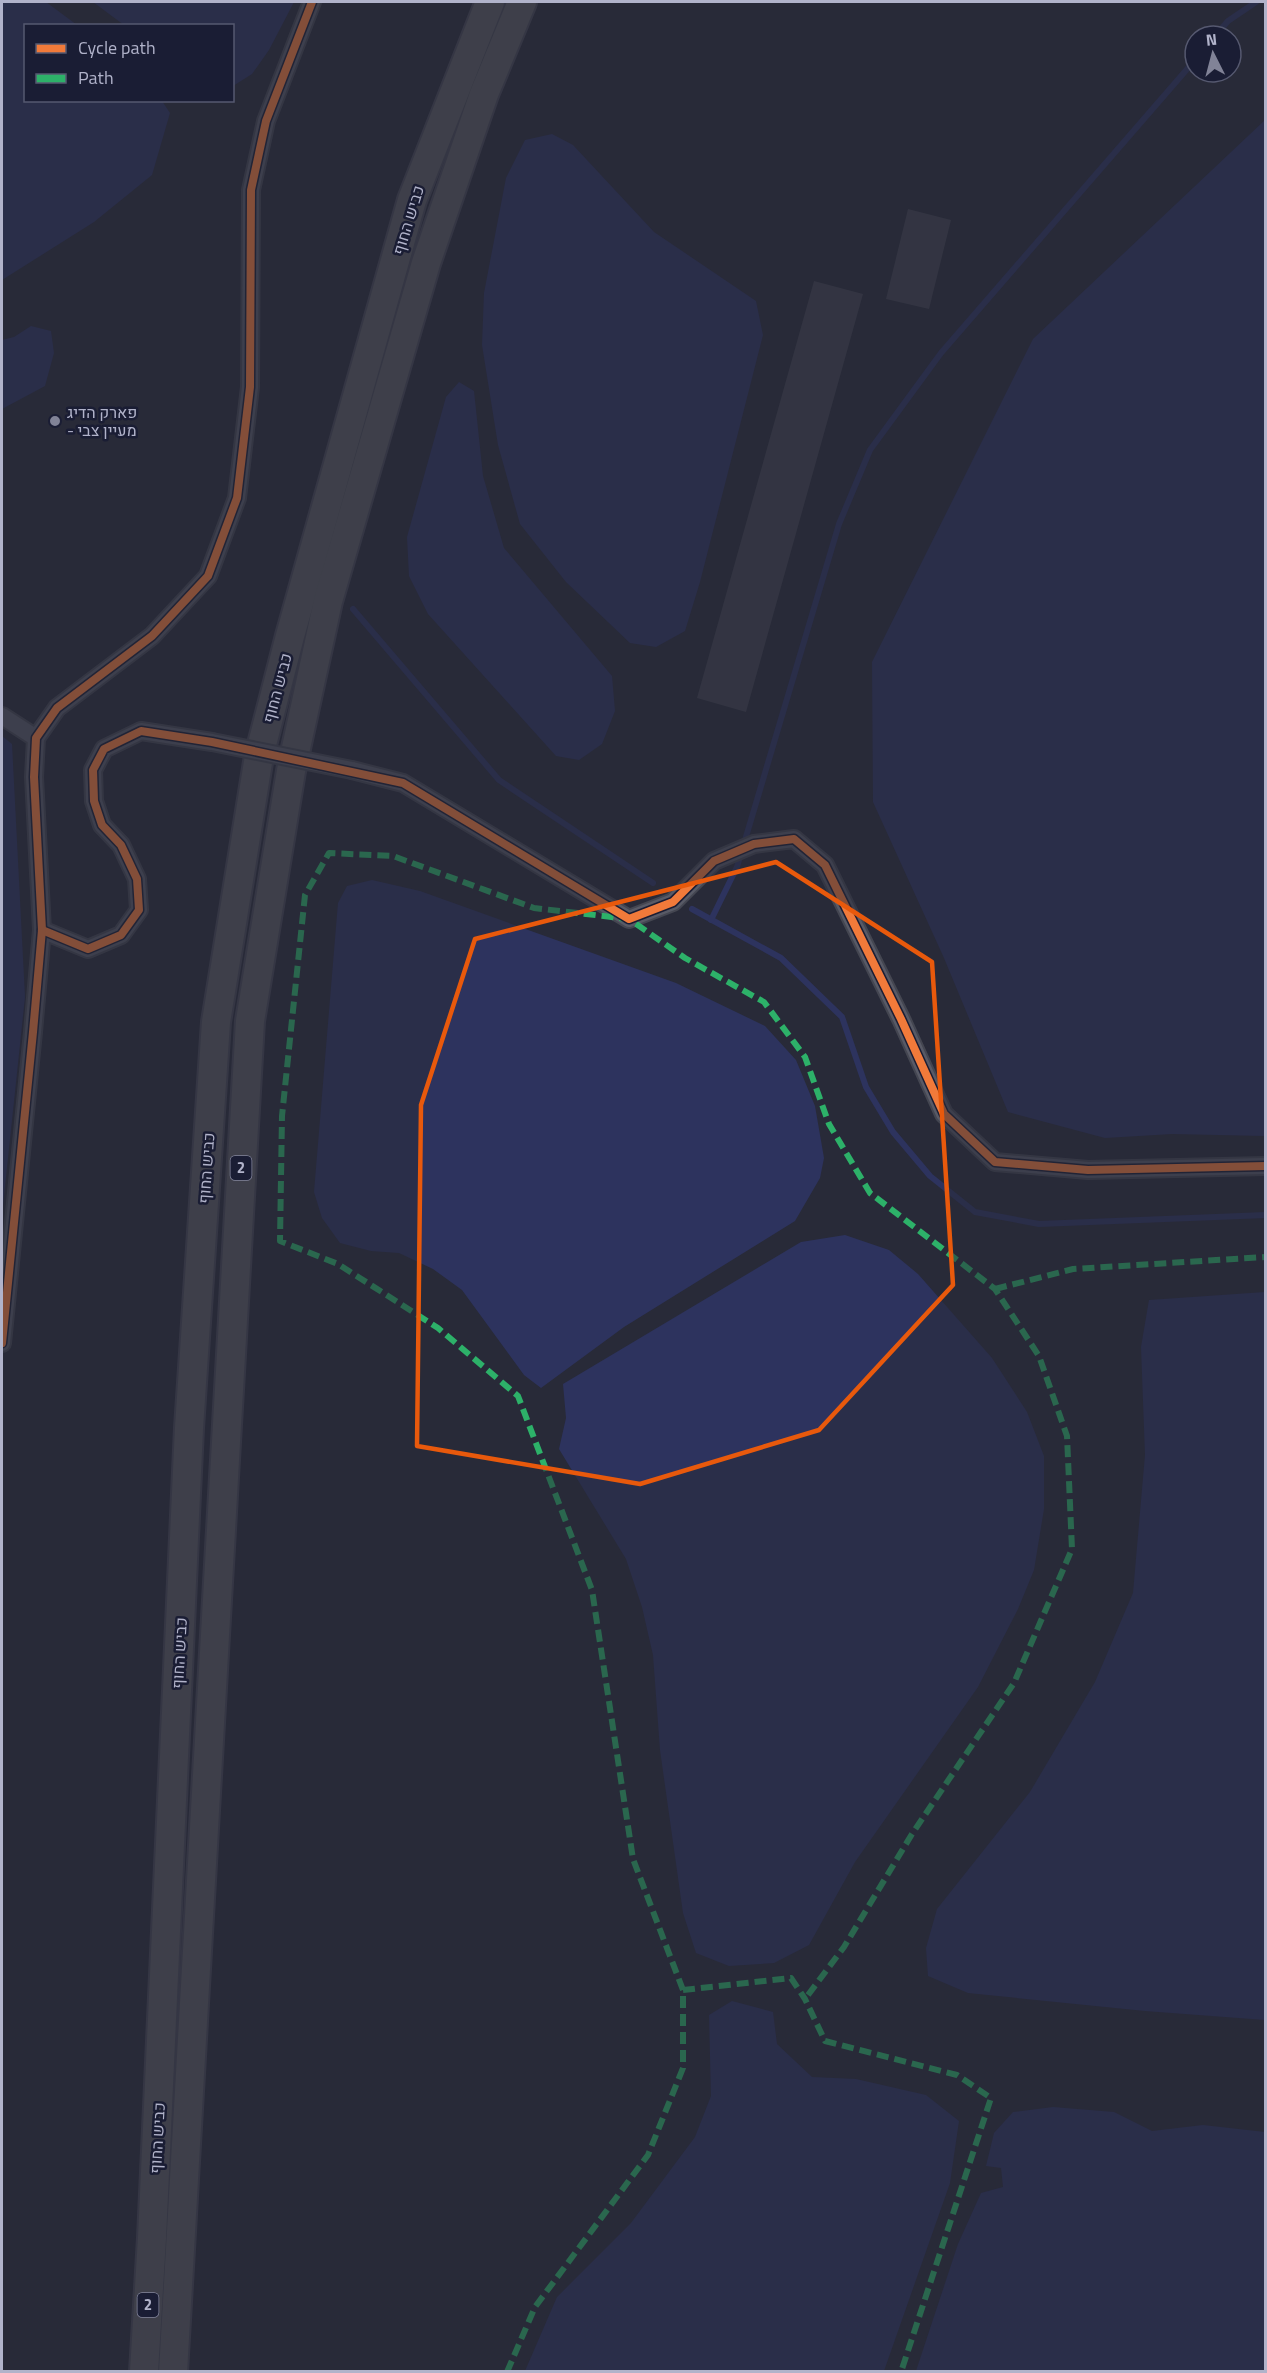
<svg xmlns="http://www.w3.org/2000/svg" width="1267" height="2373" viewBox="0 0 1267 2373" font-family="'Titillium Web',Heebo,sans-serif">
<style>
.water{fill:#2d335e}
.lines{fill:none;stroke-linecap:round;stroke-linejoin:round}
.stream{stroke:#2d335e;stroke-width:6}
.building{fill:#40424e}
.minor-casing{stroke:#444651;stroke-width:20}
.motorway-casing{stroke:#454653;stroke-width:32}
.minor{stroke:#585a66;stroke-width:16}
.motorway{stroke:#595a5f;stroke-width:28}
.minor-bridge-casing{stroke:#444651;stroke-width:20;stroke-linecap:butt}
.minor-bridge{stroke:#585a66;stroke-width:16}
.quiet{stroke:#2db169;stroke-width:6;stroke-dasharray:12 6;stroke-linecap:butt}
.cycleway-casing{stroke:#1a1d34;stroke-width:11}
.cycleway{stroke:#f17a3a;stroke-width:8}
.marked{fill:none;stroke:#e8590c;stroke-width:4.5;stroke-linejoin:round}
.poi-dot{fill:#818397;stroke:#1a1d34;stroke-width:2}
.labels{text-anchor:middle;stroke-width:5;stroke-linejoin:round;paint-order:stroke}
.shield{fill:#1a1d34;stroke:#84869d;stroke-width:1.5}
.shield-label{font-size:15px;font-weight:bold;fill:#b1b3ca}
.street-label{font-size:16px;fill:#b1b3ca;stroke:#1a1d34}
.poi-label{font-size:16px;fill:#b1b3ca;stroke:#1a1d34;text-anchor:start}
</style>
<rect width="100%" height="100%" fill="#282a38"/>
<g class="water">
<path d="M 2,2 L 46,2 L 77,25 L 26,26 L 26,100 L 162,101 L 170,113 L 152,175 L 94,222 L 2,280 Z"/>
<path d="M 93,2 L 294,2 L 269,50 L 252,74 L 233,86 L 232,26 L 124,25 Z"/>
<path d="M 1265,120 L 1265,1136 L 1172,1134 L 1105,1138 L 1008,1112 L 944,958 L 873,802 L 872,662 L 1033,339 Z"/>
<path d="M 552,134 L 573,145 L 654,232 L 756,301 L 763,335 L 700,582 L 685,631 L 656,647 L 630,643 L 566,582 L 520,524 L 498,445 L 482,345 L 484,293 L 506,178 L 525,140 Z"/>
<path d="M 31,326 L 51,331 L 54,353 L 45,386 L 2,409 L 2,340 L 14,337 Z"/>
<path d="M 459,382 L 474,391 L 483,476 L 504,548 L 612,676 L 615,711 L 602,744 L 579,760 L 556,756 L 428,614 L 409,576 L 407,537 L 446,397 Z"/>
<path d="M 2,736 L 12,744 L 25,997 L 2,1215 Z"/>
<path d="M 372,880 L 420,891 L 676,983 L 765,1026 L 796,1060 L 815,1106 L 824,1158 L 820,1178 L 795,1221 L 624,1327 L 541,1388 L 524,1375 L 462,1290 L 433,1269 L 399,1253 L 371,1251 L 340,1243 L 322,1218 L 314,1192 L 338,903 L 347,886 Z"/>
<path d="M 845,1235 L 889,1250 L 918,1274 L 992,1358 L 1027,1412 L 1044,1456 L 1044,1509 L 1034,1570 L 1018,1609 L 978,1687 L 855,1862 L 809,1945 L 774,1963 L 729,1966 L 696,1953 L 683,1913 L 660,1750 L 653,1655 L 642,1607 L 626,1559 L 559,1449 L 566,1418 L 563,1384 L 801,1242 Z"/>
<path d="M 1265,1292 L 1265,2020 L 1145,2011 L 968,1993 L 928,1976 L 926,1948 L 937,1909 L 1030,1792 L 1095,1682 L 1133,1593 L 1145,1455 L 1141,1347 L 1149,1300 Z"/>
<path d="M 732,2001 L 773,2012 L 777,2044 L 812,2077 L 856,2079 L 926,2095 L 959,2121 L 950,2183 L 884,2371 L 525,2371 L 557,2297 L 631,2223 L 695,2137 L 711,2096 L 709,2015 Z"/>
<path d="M 1053,2107 L 1114,2112 L 1152,2131 L 1203,2125 L 1265,2132 L 1265,2371 L 916,2371 L 958,2244 L 981,2193 L 1003,2187 L 1001,2168 L 986,2166 L 994,2133 L 1013,2112 Z"/>
</g>
<g class="lines">
<g class="stream">
<path d="M 1215,36 L 1228,21 L 1256,2"/>
<path d="M 353,609 L 499,780 L 653,883"/>
<path d="M 692,909 L 781,958 L 842,1017 L 866,1087 L 893,1132 L 930,1176 L 975,1212 L 1039,1224 L 1266,1215"/>
<path d="M 711,920 L 737,867 L 839,524 L 870,450 L 941,353 L 1195,60"/>
</g>
</g>
<g class="building">
<path d="M 908,209 L 951,220 L 929,309 L 886,299 Z"/>
<path d="M 814,281 L 863,294 L 746,712 L 697,698 Z"/>
</g>
<g class="lines">
<defs>
<g id="minor">
<path d="M 2,716 L 36,738"/>
<path d="M 352,770 L 403,783 L 629,919 L 673,902 L 714,861 L 754,844 L 794,839 L 825,865 L 901,1019 L 944,1114 L 995,1162 L 1088,1170 L 1266,1166"/>
<path d="M 42,930 L 88,949 L 121,935 L 139,910 L 137,879 L 121,845 L 102,825 L 94,801 L 93,770 L 104,749 L 141,731 L 212,742"/>
<path d="M 2,1343 L 33,1032 L 42,930 L 34,777 L 36,738 L 57,708 L 152,636 L 208,576 L 237,498 L 250,387 L 251,190 L 266,121 L 312,2"/>
</g>
<g id="motorway">
<path d="M 144,2372 L 152,2238 L 189,1428 L 216,1022 L 259,756 L 290,636 L 412,200 L 490,2"/>
<path d="M 173,2372 L 250,1021 L 291,771 L 328,601 L 426,263 L 484,94 L 522,2"/>
</g>
</defs>
<use href="#minor" class="minor-casing"/>
<use href="#motorway" class="motorway-casing"/>
<use href="#minor" class="minor"/>
<use href="#motorway" class="motorway"/>
<defs>
<path id="minor-bridge" d="M 212,742 L 352,770"/>
</defs>
<use href="#minor-bridge" class="minor-bridge-casing"/>
<use href="#minor-bridge" class="minor-bridge"/>
<g class="quiet">
<path d="M 995,1289 L 1073,1269 L 1266,1257"/>
<path d="M 683,1990 L 791,1978 L 805,1999 L 825,2041 L 957,2075 L 991,2098 L 901,2372"/>
<path d="M 507,2372 L 535,2307 L 648,2155 L 683,2068 L 683,1990 L 633,1859 L 592,1590 L 518,1396 L 438,1328 L 338,1264 L 280,1241 L 282,1116 L 305,895 L 329,853 L 393,856 L 534,908 L 629,919 L 685,958 L 764,1002 L 805,1057 L 829,1124 L 870,1193 L 995,1289 L 1039,1356 L 1067,1436 L 1072,1549 L 1014,1683 L 912,1834 L 844,1947 L 805,1999"/>
</g>
<defs>
<g id="cycleway">
<path d="M 42,930 L 88,949 L 121,935 L 139,910 L 137,879 L 121,845 L 102,825 L 94,801 L 93,770 L 104,749 L 141,731 L 212,742 L 403,783 L 629,919 L 673,902 L 714,861 L 754,844 L 794,839 L 825,865 L 901,1019 L 944,1114 L 995,1162 L 1088,1170 L 1266,1166"/>
<path d="M 2,1343 L 33,1032 L 42,930 L 34,777 L 36,738 L 57,708 L 152,636 L 208,576 L 237,498 L 250,387 L 251,190 L 266,121 L 312,2"/>
</g>
</defs>
<use href="#cycleway" class="cycleway-casing"/>
<use href="#cycleway" class="cycleway"/>
</g>
<path d="M0 0H1267V2373H0ZM 776,862 L 932,962 L 953,1285 L 819,1430 L 640,1484 L 417,1446 L 421,1105 L 475,939 Z" fill="#282a38" fill-opacity=".55" fill-rule="evenodd"/>
<path class="marked" d="M 776,862 L 932,962 L 953,1285 L 819,1430 L 640,1484 L 417,1446 L 421,1105 L 475,939 Z"/>
<circle class="poi-dot" cx="55" cy="421" r="6"/>
<g class="labels">
<g class="shield">
<rect x="230.5" y="1156" width="21" height="24" rx="4.5"/>
<rect x="137.5" y="2293" width="21" height="24" rx="4.5"/>
</g>
<g class="shield-label">
<text x="241" y="1173">2</text>
<text x="148" y="2310">2</text>
</g>
<g class="street-label">
<text transform="translate(408 220) rotate(-73)" y="6">כביש החוף</text>
<text transform="translate(277 688) rotate(-75)" y="6">כביש החוף</text>
<text transform="translate(206 1168) rotate(-86)" y="6">כביש החוף</text>
<text transform="translate(179 1653) rotate(-87)" y="6">כביש החוף</text>
<text transform="translate(157 2138) rotate(-87)" y="6">כביש החוף</text>
</g>
<g class="poi-label">
<text x="67" y="418">פארק הדיג<tspan x="67" dy="18">- מעיין צבי</tspan></text>
</g>
</g>
<rect width="1267" height="2373" fill="none" stroke="#b1b3ca" stroke-width="6"/>
<rect x="24" y="24" width="210" height="78" fill="#1a1d34" stroke="#565970" stroke-width="1.5"/>
<rect x="36" y="44" width="30" height="9" fill="#f17a3a" stroke="#565970" stroke-width="1.5"/>
<text x="78" y="54" font-size="18" fill="#b1b3ca">Cycle path</text>
<rect x="36" y="74" width="30" height="9" fill="#2db169" stroke="#565970" stroke-width="1.5"/>
<text x="78" y="84" font-size="18" fill="#b1b3ca">Path</text>
<g transform="translate(1213 54) rotate(354)"><circle r="28" fill="#1a1d34" stroke="#565970" stroke-width="1.5"/>
<path d="M0-4.5L10 22L0 15L-10 22Z" fill="#818397"/>
<text y="-9" font-size="16" font-weight="bold" text-anchor="middle" fill="#b1b3ca">N</text>
</g>
</svg>
